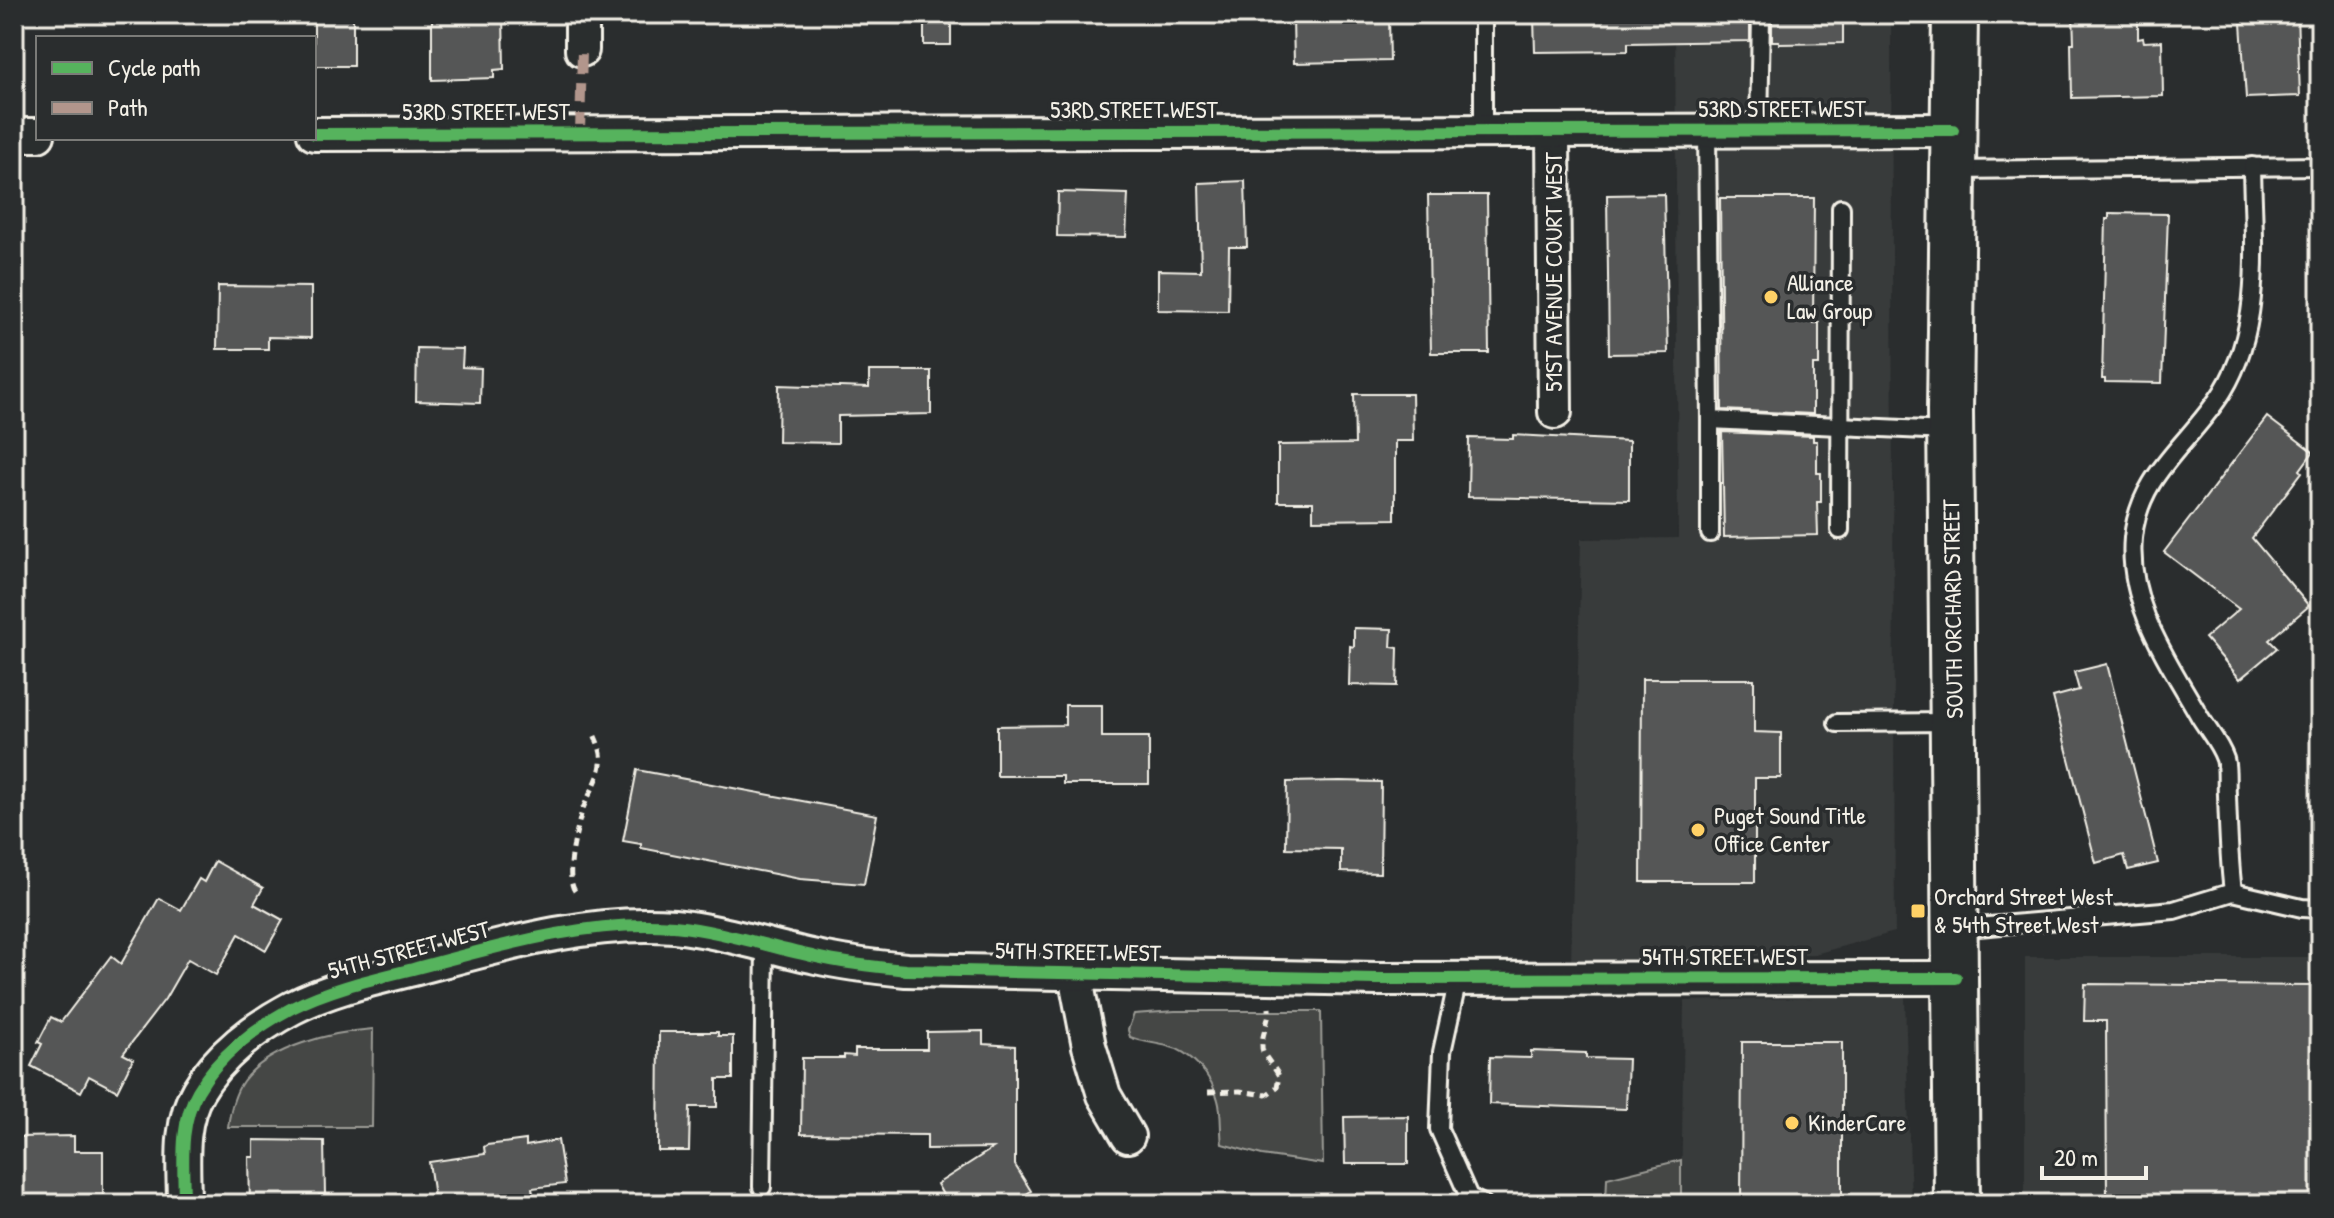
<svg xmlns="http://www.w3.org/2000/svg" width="2334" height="1218" viewBox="0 0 2334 1218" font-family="'Patrick Hand',sans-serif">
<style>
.built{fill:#373a3a}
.green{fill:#444645;stroke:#9c9c96;stroke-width:2}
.building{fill:#555756;stroke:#f4f1e8;stroke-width:2}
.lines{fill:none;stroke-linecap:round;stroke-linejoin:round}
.service-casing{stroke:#f4f1e8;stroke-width:22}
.minor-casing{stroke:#f4f1e8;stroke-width:38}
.primary-casing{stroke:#f4f1e8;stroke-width:50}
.path{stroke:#f4f1e8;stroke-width:5;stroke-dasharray:8 6;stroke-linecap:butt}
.service{stroke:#2a2d2e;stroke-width:16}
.minor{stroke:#2a2d2e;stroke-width:32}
.primary{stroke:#2a2d2e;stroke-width:44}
.quiet{stroke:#b2968c;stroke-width:10;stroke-dasharray:20 10;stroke-linecap:butt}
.cycleway-casing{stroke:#2a2d2e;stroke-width:17}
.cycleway{stroke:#56b35d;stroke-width:12}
.poi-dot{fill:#ffd166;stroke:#2a2d2e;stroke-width:3}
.labels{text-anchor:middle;stroke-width:7;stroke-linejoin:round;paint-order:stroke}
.street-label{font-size:24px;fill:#f4f1e8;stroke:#2a2d2e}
.poi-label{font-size:24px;fill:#f4f1e8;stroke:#2a2d2e;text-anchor:start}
</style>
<rect width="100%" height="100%" fill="#2a2d2e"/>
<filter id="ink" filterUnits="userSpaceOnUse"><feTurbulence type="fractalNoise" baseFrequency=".0125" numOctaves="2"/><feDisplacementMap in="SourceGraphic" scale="16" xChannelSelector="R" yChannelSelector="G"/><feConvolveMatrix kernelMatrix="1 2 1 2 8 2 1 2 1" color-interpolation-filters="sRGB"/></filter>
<g filter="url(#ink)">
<g class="built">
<path d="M 1675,14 L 1891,14 L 1895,932 L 1815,954 L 1571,962 L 1581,539 L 1678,538 Z"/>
<rect x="2025" y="957" width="295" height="247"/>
<path d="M 1905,996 L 1911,1204 L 1681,1204 L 1684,1001 Z"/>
</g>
<g class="green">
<path d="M 1175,1011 L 1321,1011 L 1323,1164 L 1262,1155 L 1222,1144 C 1220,1130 1222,1114 1218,1100 C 1212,1076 1191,1051 1167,1046 C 1155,1043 1142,1042 1130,1037 L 1128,1030 L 1134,1014 Z"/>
<path d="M 373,1029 L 372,1127 L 228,1127 C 230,1111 234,1094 243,1081 C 269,1046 333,1032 373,1029 Z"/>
<path d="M 1681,1160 L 1681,1204 L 1606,1204 L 1607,1178 Z"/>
</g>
<g class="building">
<rect x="314" y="14" width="39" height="52"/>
<path d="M 432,14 L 503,14 L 504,69 L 494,70 L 494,78 L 432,80 Z"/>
<rect x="924" y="14" width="27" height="31"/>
<path d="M 1309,14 L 1380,14 L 1380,18 L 1389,18 L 1390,61 L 1294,63 L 1293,19 L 1309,19 Z"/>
<path d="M 1558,14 L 1750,14 L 1750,41 L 1628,43 L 1628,51 L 1535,52 L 1534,18 L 1558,18 Z"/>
<path d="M 1772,14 L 1843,14 L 1843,43 L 1779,44 L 1779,41 L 1772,41 Z"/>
<path d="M 2073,14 L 2138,14 L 2138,39 L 2143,38 L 2144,42 L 2162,41 L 2163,96 L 2072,98 L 2071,43 L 2074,43 Z"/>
<path d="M 2244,14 L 2297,14 L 2300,96 L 2246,98 L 2241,23 L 2244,23 Z"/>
<path d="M 1245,181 L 1247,247 L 1229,247 L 1228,311 L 1158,310 L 1158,270 L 1201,271 L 1199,183 Z"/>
<path d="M 1058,192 L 1128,194 L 1126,237 L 1057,236 Z"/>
<path d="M 1664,194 L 1668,353 L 1609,354 L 1607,195 Z"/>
<path d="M 1428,195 L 1487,195 L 1489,353 L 1431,353 Z"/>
<path d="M 1720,198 L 1814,198 L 1813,323 L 1819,323 L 1819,365 L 1813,365 L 1813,414 L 1722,410 Z"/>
<path d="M 2109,213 L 2168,214 L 2162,383 L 2105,382 L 2105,379 L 2102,379 L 2106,219 L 2109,219 Z"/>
<path d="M 218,286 L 311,287 L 311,338 L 268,337 L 268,349 L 217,349 Z"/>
<path d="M 417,348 L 463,349 L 462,367 L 481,368 L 480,403 L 416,401 Z"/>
<path d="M 869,371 L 931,371 L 931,414 L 838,416 L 838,443 L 778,442 L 779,385 L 869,388 Z"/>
<path d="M 1354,394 L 1412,394 L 1413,441 L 1395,441 L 1395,519 L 1313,520 L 1313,502 L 1278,502 L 1278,445 L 1355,444 Z"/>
<path d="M 2267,417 L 2313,452 L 2300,470 L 2302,472 L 2252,538 L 2309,606 L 2269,640 L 2277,648 L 2240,679 L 2205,638 L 2239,609 L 2164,552 Z"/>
<path d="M 1722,432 L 1813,436 L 1813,441 L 1817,441 L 1817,473 L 1821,473 L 1821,502 L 1817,502 L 1818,535 L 1724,537 Z"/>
<path d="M 1513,435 L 1629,441 L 1629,500 L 1468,497 L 1469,438 L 1513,439 Z"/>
<path d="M 1354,628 L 1392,629 L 1391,647 L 1398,648 L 1397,686 L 1349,685 L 1350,646 L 1354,647 Z"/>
<path d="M 2107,664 L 2158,863 L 2128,870 L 2124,855 L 2096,863 L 2053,697 L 2079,690 L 2074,672 Z"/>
<path d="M 1642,679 L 1754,679 L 1754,732 L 1781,733 L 1781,778 L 1755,778 L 1755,882 L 1641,882 Z"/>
<path d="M 1065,705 L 1102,705 L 1102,737 L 1149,737 L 1149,784 L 1063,784 L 1063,776 L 997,776 L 997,726 L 1065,725 Z"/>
<path d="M 637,770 L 877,815 L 864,884 L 800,879 L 641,848 L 641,844 L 623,841 Z"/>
<path d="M 1340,781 L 1381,782 L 1380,873 L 1341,872 L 1341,849 L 1286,848 L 1287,782 Z"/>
<path d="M 215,861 L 263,888 L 254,904 L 283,920 L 266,950 L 239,934 L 216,975 L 188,959 L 165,999 L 123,1054 L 133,1059 L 117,1091 L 89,1076 L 81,1092 L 31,1066 L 42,1044 L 38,1042 L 51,1017 L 61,1022 L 111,956 L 121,964 L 159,898 L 181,910 L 199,879 L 204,882 Z"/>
<path d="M 2085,984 L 2320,986 L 2320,1204 L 2107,1204 L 2106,1021 L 2084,1021 Z"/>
<path d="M 983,1031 L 983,1044 L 1015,1046 L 1015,1165 L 1031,1191 L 1011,1204 L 948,1204 L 937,1184 L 993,1148 L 927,1149 L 927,1135 L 801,1134 L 802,1058 L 844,1058 L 844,1055 L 855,1056 L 855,1049 L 927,1049 L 927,1032 Z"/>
<path d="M 659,1032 L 718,1032 L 718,1036 L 733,1036 L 733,1079 L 717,1079 L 717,1107 L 690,1107 L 689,1151 L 658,1151 Z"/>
<path d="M 1742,1042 L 1842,1042 L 1842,1204 L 1741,1204 Z"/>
<path d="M 1531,1051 L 1586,1053 L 1586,1058 L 1628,1059 L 1626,1109 L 1489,1104 L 1490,1057 L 1531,1058 Z"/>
<path d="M 1408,1116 L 1408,1164 L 1345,1164 L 1344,1117 Z"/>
<path d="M 74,1136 L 74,1151 L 103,1151 L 103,1204 L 15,1204 L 16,1137 Z"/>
<path d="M 254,1140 L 324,1141 L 325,1195 L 319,1195 L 319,1204 L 250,1204 L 249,1157 L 254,1157 Z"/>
<path d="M 526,1140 L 526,1146 L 558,1140 L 565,1184 L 532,1188 L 535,1204 L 435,1204 L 429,1162 L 485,1154 L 484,1147 L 487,1145 Z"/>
</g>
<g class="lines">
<defs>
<g id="service">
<path d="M 1707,131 L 1710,420 L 1947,431"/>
<path d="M 1759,131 L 1761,14"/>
<path d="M 1483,132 L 1483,14"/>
<path d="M 1954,170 L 2320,166"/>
<path d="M 1710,420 L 1710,533"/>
<path d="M 1840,530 L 1841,208"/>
<path d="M 1837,723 L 1952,722"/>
<path d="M 2233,892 C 2229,860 2228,827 2227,795 C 2226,784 2228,769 2225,759 C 2220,744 2208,730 2200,717 C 2169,662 2127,605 2133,538 C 2139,473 2191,443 2223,391 C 2264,324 2253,240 2252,166"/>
<path d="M 1955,929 L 2174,910 L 2233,892 L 2302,908 L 2320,909"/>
<path d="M 1458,979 L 1442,1052 L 1439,1129 L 1469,1197 L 1483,1204"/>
<path d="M 762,1187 L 765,944"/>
</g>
<g id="minor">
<path d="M 582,14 L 582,50"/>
<path d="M 1553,132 L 1555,412"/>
<path d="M 314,134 L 1953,130"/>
<path d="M 14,135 L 38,135"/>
<path d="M 1075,974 L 1089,1046 L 1104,1095 L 1128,1136"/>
<path d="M 184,1204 C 184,1167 178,1125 198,1091 C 218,1056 256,1027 292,1008 C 329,989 373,979 413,969 C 496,947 587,919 674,926 C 723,931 769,947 816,957 C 846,964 876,967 906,970 L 1377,979 L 1956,978"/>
</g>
<path id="primary" d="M 1955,14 L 1950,411 L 1957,1204"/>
</defs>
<use href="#service" class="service-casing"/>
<use href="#minor" class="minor-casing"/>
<use href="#primary" class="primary-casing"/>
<g class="path">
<path d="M 575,891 C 564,876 577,829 582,811 C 588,795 599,781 601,764 C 603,753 598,744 594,734"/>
<path d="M 1208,1092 L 1240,1091 L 1266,1095 L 1277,1087 L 1279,1076 C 1275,1068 1268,1061 1264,1054 C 1257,1041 1270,1023 1269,1008"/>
</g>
<use href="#service" class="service"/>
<use href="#minor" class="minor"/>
<use href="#primary" class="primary"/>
<path class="quiet" d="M 580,134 L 582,50"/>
<defs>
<g id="cycleway">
<path d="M 314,134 L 1953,130"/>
<path d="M 184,1204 C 184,1167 178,1125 198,1091 C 218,1056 256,1027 292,1008 C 329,989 373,979 413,969 C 496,947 587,919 674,926 C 723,931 769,947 816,957 C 846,964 876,967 906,970 L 1377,979 L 1956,978"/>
</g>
</defs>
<use href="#cycleway" class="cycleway-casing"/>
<use href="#cycleway" class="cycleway"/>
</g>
</g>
<g class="poi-dot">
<circle cx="1771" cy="297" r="8"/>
<circle cx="1698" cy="830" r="8"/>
<rect x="1910" y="903" width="16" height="16" rx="4"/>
<circle cx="1792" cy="1123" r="8"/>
</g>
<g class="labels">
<g class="street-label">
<text x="1782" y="117">53RD STREET WEST</text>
<text x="1134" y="118">53RD STREET WEST</text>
<text x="486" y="120">53RD STREET WEST</text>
<text transform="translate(1554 272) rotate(-90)" y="8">51ST AVENUE COURT WEST</text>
<text transform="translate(1953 609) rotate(-91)" y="8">SOUTH ORCHARD STREET</text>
<text transform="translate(409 950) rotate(-15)" y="8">54TH STREET WEST</text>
<text transform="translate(1078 952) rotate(1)" y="8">54TH STREET WEST</text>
<text x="1725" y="965">54TH STREET WEST</text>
</g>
<g class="poi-label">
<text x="1787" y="291">Alliance<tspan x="1787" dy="28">Law Group</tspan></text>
<text x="1714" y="824">Puget Sound Title<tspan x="1714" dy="28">Office Center</tspan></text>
<text x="1934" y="905">Orchard Street West<tspan x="1934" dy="28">&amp; 54th Street West</tspan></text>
<text x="1808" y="1131">KinderCare</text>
</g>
</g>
<rect width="2334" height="1218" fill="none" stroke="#2a2d2e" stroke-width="48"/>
<rect x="24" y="24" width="2286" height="1170" fill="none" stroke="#f4f1e8" stroke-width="3" filter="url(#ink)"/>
<rect x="36" y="36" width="280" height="104" fill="#2a2d2e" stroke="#7b7b78" stroke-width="2"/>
<rect x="52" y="62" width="40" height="12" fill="#56b35d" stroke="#7b7b78" stroke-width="2"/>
<text x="108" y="76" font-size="24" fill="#f4f1e8">Cycle path</text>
<rect x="52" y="102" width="40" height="12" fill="#b2968c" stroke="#7b7b78" stroke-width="2"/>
<text x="108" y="116" font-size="24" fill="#f4f1e8">Path</text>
<path d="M2042 1166v12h104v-12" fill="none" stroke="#f4f1e8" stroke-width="4"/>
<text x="2054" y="1166" font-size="24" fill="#f4f1e8" stroke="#2a2d2e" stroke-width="6" paint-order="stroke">20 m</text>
</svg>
